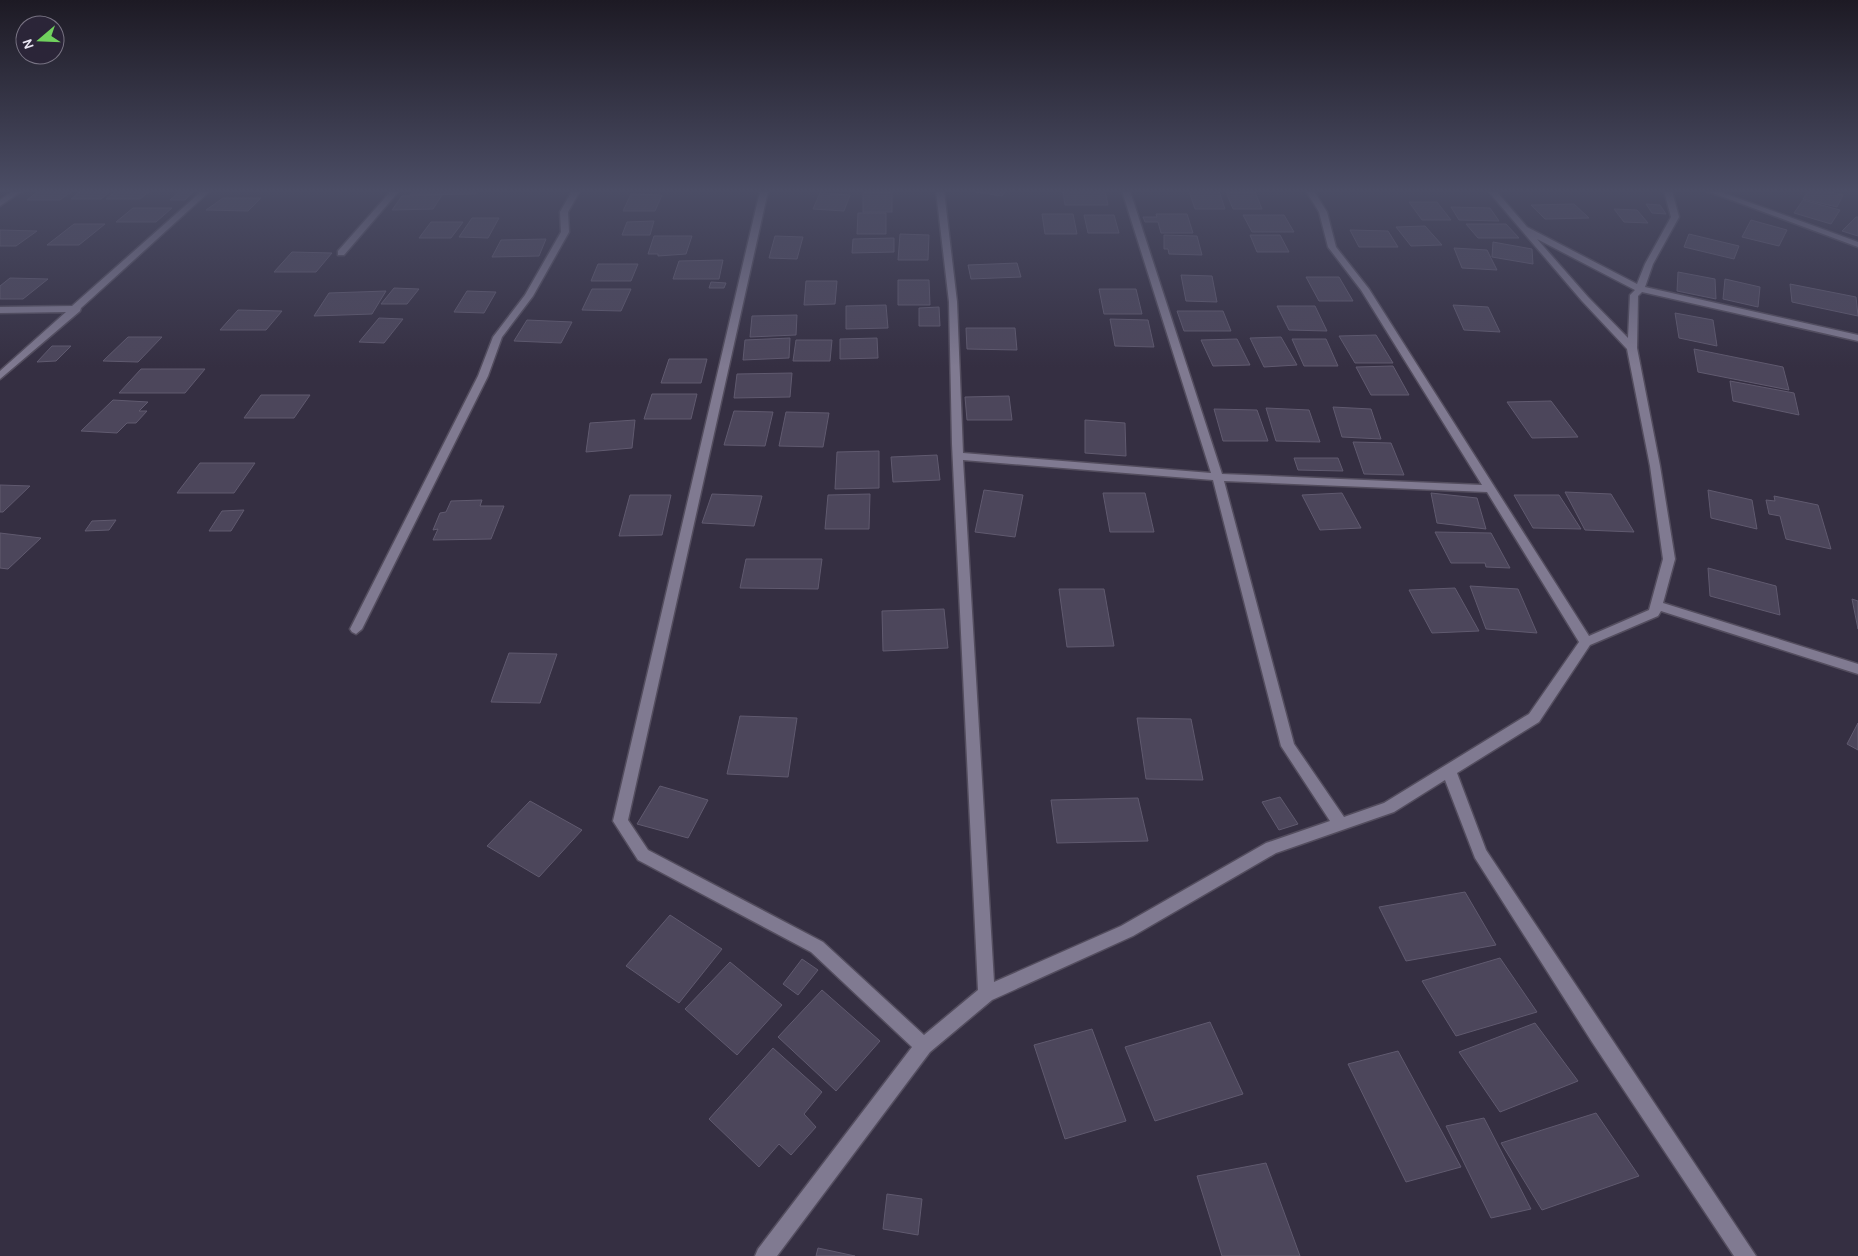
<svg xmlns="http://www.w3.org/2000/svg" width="1858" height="1256" viewBox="0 0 1858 1256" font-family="Karla,sans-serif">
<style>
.building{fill:#4c465b;stroke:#605a6f}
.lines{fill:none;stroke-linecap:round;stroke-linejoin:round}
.minor-casing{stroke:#534d5e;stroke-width:3}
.minor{fill:#807a91;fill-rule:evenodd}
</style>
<rect width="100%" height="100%" fill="#352f42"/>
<g class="building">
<path d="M 38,191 L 72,191 L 60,200 L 27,200 Z"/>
<path d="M 81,191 L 111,191 L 101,199 L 71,199 Z"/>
<path d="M 116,191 L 150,191 L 140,199 L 106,199 Z"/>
<path d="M 180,191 L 194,191 L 185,200 L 170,200 Z"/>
<path d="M 413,191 L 476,191 L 475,194 L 410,195 Z"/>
<path d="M 970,191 L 1006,191 L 1002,196 Z"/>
<path d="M 1063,191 L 1105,191 L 1108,205 L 1065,205 Z"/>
<path d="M 1189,191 L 1219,191 L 1225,209 L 1195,209 Z"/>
<path d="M 1808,191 L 1826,191 L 1843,195 L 1837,207 L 1803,199 Z"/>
<rect x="863" y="192" width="29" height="20"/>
<path d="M 1226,192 L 1255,192 L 1262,209 L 1233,209 Z"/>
<path d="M 820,193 L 850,195 L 844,211 L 813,209 Z"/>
<path d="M 631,194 L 662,195 L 655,211 L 623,211 Z"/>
<path d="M 442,195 L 433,209 L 392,210 L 402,196 Z"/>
<path d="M 223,198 L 261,198 L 248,211 L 206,210 Z"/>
<path d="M 1803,200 L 1840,210 L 1831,224 L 1794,213 Z"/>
<path d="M 1409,202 L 1437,202 L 1451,220 L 1422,220 Z"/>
<path d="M 1574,204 L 1589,218 L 1545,219 L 1531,205 Z"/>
<path d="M 1646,204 L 1660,205 L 1666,214 L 1652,213 Z"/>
<path d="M 1451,207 L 1490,208 L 1499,221 L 1459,220 Z"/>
<path d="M 133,208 L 172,208 L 156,222 L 116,222 Z"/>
<path d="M 1614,209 L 1637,210 L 1648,223 L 1624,222 Z"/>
<path d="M 858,213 L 886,213 L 886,234 L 857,234 Z"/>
<path d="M 1042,214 L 1073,214 L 1077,234 L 1045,234 Z"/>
<path d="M 1156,214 L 1187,214 L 1193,233 L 1161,233 L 1158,222 L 1145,222 L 1143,217 L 1157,217 Z"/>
<path d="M 1084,215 L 1114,215 L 1119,233 L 1088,233 Z"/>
<path d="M 1243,215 L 1284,215 L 1294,232 L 1252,232 Z"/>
<path d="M 1856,217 L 1858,217 L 1858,236 L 1842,231 Z"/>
<path d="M 472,218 L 499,218 L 488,238 L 459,237 Z"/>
<path d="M 1751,220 L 1787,230 L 1779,246 L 1742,237 Z"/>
<path d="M 654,221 L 650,235 L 622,235 L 627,222 Z"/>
<path d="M 431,222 L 463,222 L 451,238 L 419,238 Z"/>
<path d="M 74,224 L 105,224 L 79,245 L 47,245 Z"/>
<path d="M 1466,224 L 1506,224 L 1519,238 L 1478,238 Z"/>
<path d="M 1425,226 L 1442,245 L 1411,246 L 1396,227 Z"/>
<path d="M 0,230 L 37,231 L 16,246 L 0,246 Z"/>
<path d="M 1350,230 L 1388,231 L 1398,247 L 1359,247 Z"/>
<path d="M 900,234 L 929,235 L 928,260 L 898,260 Z"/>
<path d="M 1689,234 L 1739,246 L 1734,259 L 1684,247 Z"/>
<path d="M 1164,235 L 1197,236 L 1202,255 L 1169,254 L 1168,249 L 1164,249 Z"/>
<path d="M 1250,235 L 1280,235 L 1289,252 L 1257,252 Z"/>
<path d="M 654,236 L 692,236 L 686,254 L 658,256 L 658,254 L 648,254 Z"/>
<path d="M 775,236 L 803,237 L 797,259 L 769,258 Z"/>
<path d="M 894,238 L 894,252 L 852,253 L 853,239 Z"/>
<path d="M 546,239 L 539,256 L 492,257 L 501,240 Z"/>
<path d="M 1493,242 L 1532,249 L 1533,264 L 1492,257 Z"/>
<path d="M 1454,248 L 1487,250 L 1497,270 L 1462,268 Z"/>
<path d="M 292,252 L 332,253 L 316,272 L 274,272 Z"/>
<path d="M 723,260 L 719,279 L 673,279 L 679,261 Z"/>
<path d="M 1017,263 L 1021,277 L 971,279 L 968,265 Z"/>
<path d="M 598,264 L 638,264 L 631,281 L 591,281 Z"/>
<path d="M 1678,272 L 1715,279 L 1716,299 L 1677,291 Z"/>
<path d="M 1181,275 L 1212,276 L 1217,302 L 1186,301 Z"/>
<path d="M 1306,277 L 1339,277 L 1353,301 L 1319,301 Z"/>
<path d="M 10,278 L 48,279 L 23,299 L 0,299 L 0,286 Z"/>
<path d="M 1725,279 L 1760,287 L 1758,307 L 1723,299 Z"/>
<path d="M 898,280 L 929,280 L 930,305 L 898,305 Z"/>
<path d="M 806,281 L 837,281 L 835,304 L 804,305 Z"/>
<path d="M 711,282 L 726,283 L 724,288 L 709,288 Z"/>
<path d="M 1790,284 L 1856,297 L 1858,316 L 1792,302 Z"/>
<path d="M 394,288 L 419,289 L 407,304 L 381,304 Z"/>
<path d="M 592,289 L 631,289 L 621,311 L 582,310 Z"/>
<path d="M 1099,289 L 1136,289 L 1142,314 L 1104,314 Z"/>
<path d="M 386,291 L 372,314 L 314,316 L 329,293 Z"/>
<path d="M 467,291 L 496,292 L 484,313 L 454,312 Z"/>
<path d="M 886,305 L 888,328 L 846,329 L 846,306 Z"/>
<path d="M 1453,305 L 1488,307 L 1500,332 L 1464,330 Z"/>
<path d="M 1277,306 L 1315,306 L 1327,331 L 1289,330 Z"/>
<path d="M 939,307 L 940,326 L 919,326 L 919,308 Z"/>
<path d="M 238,310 L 282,311 L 266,330 L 220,330 Z"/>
<path d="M 1177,311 L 1223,311 L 1231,331 L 1184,331 Z"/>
<path d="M 1675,313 L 1713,320 L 1717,346 L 1679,338 Z"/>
<path d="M 797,315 L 796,335 L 750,337 L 752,316 Z"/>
<path d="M 379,318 L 403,319 L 384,343 L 359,342 Z"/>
<path d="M 1110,319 L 1148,320 L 1154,347 L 1115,346 Z"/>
<path d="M 527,320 L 572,322 L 561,343 L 514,341 Z"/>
<path d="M 966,328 L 1015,328 L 1017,350 L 967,349 Z"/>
<path d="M 1376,335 L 1393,363 L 1355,363 L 1339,336 Z"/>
<path d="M 128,337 L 162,337 L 138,362 L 103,361 Z"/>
<path d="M 1281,337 L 1297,365 L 1264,367 L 1250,338 Z"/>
<path d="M 790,338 L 789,358 L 743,360 L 745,340 Z"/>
<path d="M 877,338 L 878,358 L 840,359 L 840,339 Z"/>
<path d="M 1237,339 L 1250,365 L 1213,366 L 1201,340 Z"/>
<path d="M 1292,339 L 1326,339 L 1338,366 L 1304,366 Z"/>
<path d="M 796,340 L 832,340 L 830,361 L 793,361 Z"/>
<path d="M 52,346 L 71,346 L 56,361 L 37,362 Z"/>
<path d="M 1694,349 L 1783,367 L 1789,390 L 1698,372 Z"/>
<path d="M 669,359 L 707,359 L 701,383 L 661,383 Z"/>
<path d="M 1393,366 L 1409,395 L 1371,395 L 1356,367 Z"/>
<path d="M 141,369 L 205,369 L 185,393 L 119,393 Z"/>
<path d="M 792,373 L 790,397 L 734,398 L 737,374 Z"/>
<path d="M 1730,381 L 1794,393 L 1799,415 L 1733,401 Z"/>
<path d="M 652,394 L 697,394 L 691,419 L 644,419 Z"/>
<path d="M 261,395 L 310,395 L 294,418 L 244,418 Z"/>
<path d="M 1009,396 L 1012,420 L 967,420 L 965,397 Z"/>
<path d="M 113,400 L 148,402 L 139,411 L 147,411 L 136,423 L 127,423 L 117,433 L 81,431 Z"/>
<path d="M 1551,401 L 1578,437 L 1532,438 L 1507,402 Z"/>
<path d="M 1333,407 L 1371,409 L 1381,439 L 1342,437 Z"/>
<path d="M 1266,408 L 1309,410 L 1320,442 L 1276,441 Z"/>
<path d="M 1214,409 L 1257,410 L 1268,441 L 1223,441 Z"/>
<path d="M 734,411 L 773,412 L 765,446 L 724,445 Z"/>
<path d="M 786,412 L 829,413 L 823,447 L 779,446 Z"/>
<path d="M 635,420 L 632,448 L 586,452 L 590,423 Z"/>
<path d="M 1085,420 L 1125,423 L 1126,456 L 1085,453 Z"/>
<path d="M 1353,442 L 1391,443 L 1404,475 L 1364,474 Z"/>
<path d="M 879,451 L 879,488 L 835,489 L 837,452 Z"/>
<path d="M 937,455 L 940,480 L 893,482 L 891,457 Z"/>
<path d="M 1294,458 L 1338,458 L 1343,471 L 1298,470 Z"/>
<path d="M 200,463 L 255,463 L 234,493 L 177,493 Z"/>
<path d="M 0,485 L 30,486 L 3,512 L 0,512 Z"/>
<path d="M 984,490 L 1023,495 L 1015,537 L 975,532 Z"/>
<path d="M 1708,490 L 1752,500 L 1757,529 L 1711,518 Z"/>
<path d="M 1565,492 L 1611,494 L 1634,532 L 1585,530 Z"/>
<path d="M 1103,493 L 1145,493 L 1154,532 L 1110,532 Z"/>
<path d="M 1342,493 L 1361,528 L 1320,530 L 1302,495 Z"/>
<path d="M 1431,493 L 1477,498 L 1486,529 L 1437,523 Z"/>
<path d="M 712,494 L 762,496 L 754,526 L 702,523 Z"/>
<path d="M 870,494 L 869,529 L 825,529 L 828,495 Z"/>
<path d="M 630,495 L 671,495 L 662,535 L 619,536 Z"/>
<path d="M 1514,495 L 1559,495 L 1581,529 L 1533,528 Z"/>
<path d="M 1774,496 L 1818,505 L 1831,549 L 1786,539 L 1780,516 L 1769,514 L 1766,500 L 1775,501 Z"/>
<path d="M 482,500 L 480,506 L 504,506 L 491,539 L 433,540 L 438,529 L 433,530 L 440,513 L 446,512 L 451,501 Z"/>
<path d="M 244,510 L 231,531 L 209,531 L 222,511 Z"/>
<path d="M 116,520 L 109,530 L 85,531 L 92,521 Z"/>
<path d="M 1435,532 L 1491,533 L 1510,568 L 1486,567 L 1485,563 L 1451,563 Z"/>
<path d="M 0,533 L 41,538 L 8,569 L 0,568 Z"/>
<path d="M 746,559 L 822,559 L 818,589 L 740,588 Z"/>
<path d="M 1708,568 L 1776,586 L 1780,615 L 1710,596 Z"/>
<path d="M 1470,586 L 1518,589 L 1537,633 L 1486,629 Z"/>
<path d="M 1455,588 L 1479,631 L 1432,633 L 1409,590 Z"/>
<path d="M 1059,589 L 1104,589 L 1114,646 L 1067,647 Z"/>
<path d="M 1852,599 L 1858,601 L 1858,629 Z"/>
<path d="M 944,609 L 948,648 L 883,651 L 882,611 Z"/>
<path d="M 509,653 L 557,654 L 540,703 L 491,702 Z"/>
<path d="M 740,716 L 797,718 L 788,777 L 727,774 Z"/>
<path d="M 1137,718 L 1191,719 L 1203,780 L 1146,779 Z"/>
<path d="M 1858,723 L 1858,750 L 1847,744 Z"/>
<path d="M 660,786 L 708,800 L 688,838 L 637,824 Z"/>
<path d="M 1280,797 L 1298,824 L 1279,830 L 1262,802 Z"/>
<path d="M 1138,798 L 1148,841 L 1057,843 L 1051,800 Z"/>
<path d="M 530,801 L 582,830 L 539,877 L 487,846 Z"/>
<path d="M 1465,892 L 1496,945 L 1406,961 L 1379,907 Z"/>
<path d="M 670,915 L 722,949 L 679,1003 L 626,966 Z"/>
<path d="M 1500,958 L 1537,1012 L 1456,1036 L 1422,981 Z"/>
<path d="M 802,959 L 818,970 L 798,995 L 783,984 Z"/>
<path d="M 730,962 L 782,1005 L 737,1055 L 685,1009 Z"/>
<path d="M 822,990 L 880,1041 L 836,1091 L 778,1037 Z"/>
<path d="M 1210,1022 L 1243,1094 L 1155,1121 L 1125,1047 Z"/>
<path d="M 1535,1023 L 1578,1081 L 1500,1112 L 1459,1052 Z"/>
<path d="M 1092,1029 L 1126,1121 L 1065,1139 L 1034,1045 Z"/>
<path d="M 773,1048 L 822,1092 L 804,1114 L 816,1127 L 791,1155 L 779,1144 L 759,1167 L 709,1119 Z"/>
<path d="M 1398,1051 L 1461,1167 L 1406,1182 L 1348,1064 Z"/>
<path d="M 1596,1113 L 1639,1176 L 1542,1210 L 1501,1143 Z"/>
<path d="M 1484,1118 L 1531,1209 L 1491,1218 L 1446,1126 Z"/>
<path d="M 1266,1163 L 1300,1256 L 1222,1256 L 1197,1176 Z"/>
<path d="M 887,1194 L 922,1199 L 918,1235 L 883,1229 Z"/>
<path d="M 818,1248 L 855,1256 L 816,1256 Z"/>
</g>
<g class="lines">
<defs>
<g id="minor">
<path d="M 13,191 L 22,191 L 0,206 L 0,200 Z"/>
<path d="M 202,191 L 210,191 L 81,308 L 80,311 L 0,379 L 0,371 L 66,312 L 0,313 L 0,307 L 72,306 Z"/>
<path d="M 391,191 L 399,191 L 344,255 L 338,255 L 338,251 Z"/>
<path d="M 572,191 L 580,191 L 568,212 L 569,232 L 533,296 L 502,337 L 488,376 L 362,629 L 356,634 L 352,632 L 350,629 L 478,376 L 493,337 L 525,295 L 561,232 L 560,212 Z"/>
<path d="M 760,191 L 768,191 L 628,820 L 648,850 L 823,942 L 924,1035 L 978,990 L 952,444 L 949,302 L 936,191 L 944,191 L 957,302 L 963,453 L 1211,473 L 1122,191 L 1130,191 L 1222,474 L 1482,485 L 1361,290 L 1328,247 L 1319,212 L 1306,191 L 1314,191 L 1327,212 L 1336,247 L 1369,289 L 1589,636 L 1649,610 L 1663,559 L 1650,466 L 1627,349 L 1582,301 L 1488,191 L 1496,191 L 1527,227 L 1637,284 L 1645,264 L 1671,217 L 1664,191 L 1672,191 L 1679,217 L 1653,264 L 1645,287 L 1858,335 L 1858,341 L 1642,292 L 1638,296 L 1637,348 L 1660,466 L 1675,559 L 1663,603 L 1858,664 L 1858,674 L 1661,611 L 1658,616 L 1590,645 L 1539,722 L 1457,773 L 1486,850 L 1756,1256 L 1734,1256 L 1592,1042 L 1475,858 L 1445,780 L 1394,812 L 1276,853 L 1133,936 L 992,1000 L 930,1052 L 777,1256 L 755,1256 L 758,1249 L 912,1047 L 811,952 L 638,860 L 613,821 ZM 1537,239 L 1635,290 L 1630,295 L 1628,338 L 1588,297 ZM 963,460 L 1213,480 L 1281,746 L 1330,821 L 1266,843 L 1121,926 L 994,982 ZM 1224,481 L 1487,492 L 1579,642 L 1529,714 L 1384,803 L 1344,817 L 1294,744 Z"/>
<path d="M 1707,191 L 1718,191 L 1858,242 L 1858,247 Z"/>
</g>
</defs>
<use href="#minor" class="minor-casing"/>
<use href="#minor" class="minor"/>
</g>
<linearGradient id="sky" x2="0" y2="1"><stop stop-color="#1d1a24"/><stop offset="0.52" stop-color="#4b4d65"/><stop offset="1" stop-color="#4b4d65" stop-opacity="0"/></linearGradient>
<rect width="1858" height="367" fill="url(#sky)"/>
<g transform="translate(40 40) rotate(251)"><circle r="24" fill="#2b2538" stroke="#787383"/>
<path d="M0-4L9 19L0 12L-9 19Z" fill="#71d25e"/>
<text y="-8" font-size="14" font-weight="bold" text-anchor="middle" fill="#ebe7f4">N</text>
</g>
</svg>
